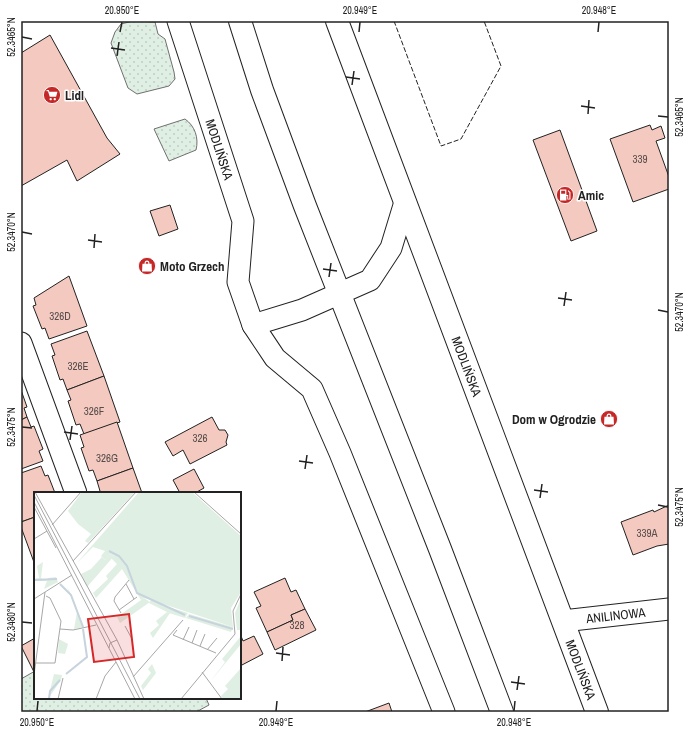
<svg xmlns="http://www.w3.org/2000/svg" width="690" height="733" viewBox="0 0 690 733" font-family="'Archivo Narrow',sans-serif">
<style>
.grass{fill:url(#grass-dots);stroke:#6f6f6f}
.building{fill:#f3c9c0;stroke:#222}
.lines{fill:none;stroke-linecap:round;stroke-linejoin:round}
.minor-casing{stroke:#222;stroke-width:23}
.primary-casing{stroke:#222;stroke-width:24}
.minor{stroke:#fff;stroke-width:21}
.primary{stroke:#fff;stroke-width:22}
.fence{stroke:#222;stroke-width:1;stroke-dasharray:5 2;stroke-linecap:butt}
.ticks{fill:none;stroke:#222;stroke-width:1.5}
.labels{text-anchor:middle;stroke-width:3;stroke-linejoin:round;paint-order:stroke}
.number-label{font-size:11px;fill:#564c4a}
.poi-label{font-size:13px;font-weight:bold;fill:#222;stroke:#fff;text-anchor:start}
.street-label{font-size:13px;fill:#222;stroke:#fff}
.inset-river{fill:none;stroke:#c7d3dd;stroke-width:2}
.inset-road{fill:none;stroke:#a7a7a7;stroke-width:1}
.view{fill:#d62828;fill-opacity:0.15;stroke:#d62828;stroke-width:2}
.inset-edge{fill:none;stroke:#222;stroke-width:2}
.neatline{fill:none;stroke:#222;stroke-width:1.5}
.ticks-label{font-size:10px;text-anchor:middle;fill:#222}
</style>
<defs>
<pattern id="grass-dots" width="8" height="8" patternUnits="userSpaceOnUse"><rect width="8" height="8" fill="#e0efe3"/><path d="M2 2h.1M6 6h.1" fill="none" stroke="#c0cdc2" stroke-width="1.8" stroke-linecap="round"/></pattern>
</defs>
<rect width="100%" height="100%" fill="#fff"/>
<g class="grass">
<path d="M 133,21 L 155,22 L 158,34 L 165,39 L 174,72 L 175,79 L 169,86 L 137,94 L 128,88 L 111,43 L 115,32 L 121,24 Z"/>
<path d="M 185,119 C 195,126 199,138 196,150 L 169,161 L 154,129 Z"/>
<path d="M 35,671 L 35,698 L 206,698 L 209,705 L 196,712 L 21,712 L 21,679 Z"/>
</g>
<g class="building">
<path d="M 50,35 L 107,138 L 120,154 L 77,181 L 67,160 L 21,186 L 21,53 Z"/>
<path d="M 650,125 L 652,130 L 661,126 L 665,138 L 656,141 L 669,177 L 669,189 L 633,202 L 610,139 Z"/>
<path d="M 560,130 L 597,231 L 571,241 L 533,140 Z"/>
<path d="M 170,205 L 178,229 L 159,236 L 150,211 Z"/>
<path d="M 69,276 L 87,326 L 49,339 L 45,328 L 42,329 L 33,306 L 36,305 L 34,298 Z"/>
<path d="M 87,331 L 104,376 L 67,390 L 63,379 L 60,380 L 52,356 L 55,355 L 51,344 Z"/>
<path d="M 104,376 L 120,422 L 84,434 L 80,424 L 76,425 L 68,401 L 71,400 L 67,390 Z"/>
<path d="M 21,390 L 27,407 L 24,408 L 27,417 L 21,420 Z"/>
<path d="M 27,417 L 31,427 L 34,426 L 43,449 L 39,451 L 43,461 L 21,469 L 21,420 Z"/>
<path d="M 212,417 L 219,430 L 225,430 L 228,435 L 226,442 L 227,445 L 190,464 L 183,450 L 173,456 L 165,442 Z"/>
<path d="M 117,422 L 133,468 L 97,481 L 93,470 L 89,471 L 81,448 L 84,447 L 80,435 Z"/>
<path d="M 41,466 L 45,476 L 48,475 L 55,493 L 35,493 L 35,517 L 21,522 L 21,473 Z"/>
<path d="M 133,468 L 142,493 L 97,493 L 100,491 L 97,481 Z"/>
<path d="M 194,469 L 204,488 L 195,493 L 180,493 L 173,480 Z"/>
<path d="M 669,505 L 669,544 L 657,546 L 633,555 L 621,522 L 653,510 L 654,512 Z"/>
<path d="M 35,517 L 35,565 L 21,527 L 21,522 Z"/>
<path d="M 285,578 L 291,592 L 296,590 L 305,609 L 291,615 L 293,620 L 267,632 L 256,608 L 261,606 L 254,592 Z"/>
<path d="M 305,609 L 316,630 L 275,650 L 267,632 L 293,620 L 291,615 Z"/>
<path d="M 241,636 L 243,641 L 254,636 L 263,654 L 240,666 Z"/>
<path d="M 35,638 L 35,671 L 34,672 L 21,646 Z"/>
<path d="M 389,703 L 392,712 L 365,712 Z"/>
</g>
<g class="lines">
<defs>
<g id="minor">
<path id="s1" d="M 178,21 L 243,221 L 238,282 L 253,325 L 275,358 L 312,389 L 340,453 L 444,712"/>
<path d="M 253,325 L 302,310 L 370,280 L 391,248 L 405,202"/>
<path d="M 21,343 L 76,493"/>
<path id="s2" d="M 563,621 L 669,609"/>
</g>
<g id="primary">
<path d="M 240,21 L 262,90 L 305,206 L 440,549 L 502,712"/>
<path id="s3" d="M 337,21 L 597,712"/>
</g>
</defs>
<use href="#minor" class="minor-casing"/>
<use href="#primary" class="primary-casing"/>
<use href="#minor" class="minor"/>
<use href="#primary" class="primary"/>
<path class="fence" d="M 394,21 L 441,146 L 461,139 L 501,66 L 484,21"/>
</g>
<path class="ticks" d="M 120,32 L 122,22M 359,32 L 360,22M 598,32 L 599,22M 22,37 L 32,39M 111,48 L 125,50M 117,56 L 119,42M 346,77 L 360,79M 352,85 L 354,71M 581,106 L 595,108M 588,114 L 589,100M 658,116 L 668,117M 22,232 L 32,234M 88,240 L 102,242M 94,248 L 95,234M 323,269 L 337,271M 329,277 L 331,263M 558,298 L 572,300M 564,306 L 566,292M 658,310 L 668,312M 22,427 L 32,428M 64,432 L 78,434M 70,440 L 72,426M 299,461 L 313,463M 305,469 L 307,455M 534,490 L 548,492M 540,498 L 542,484M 658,505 L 668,507M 22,622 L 32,623M 276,653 L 290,655M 282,661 L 283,647M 511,682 L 525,684M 517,690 L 519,676M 37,711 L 38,701M 276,711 L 277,701M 514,711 L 515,701"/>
<defs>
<symbol id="supermarket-disc" viewBox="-11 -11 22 22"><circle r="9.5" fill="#c62828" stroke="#fff"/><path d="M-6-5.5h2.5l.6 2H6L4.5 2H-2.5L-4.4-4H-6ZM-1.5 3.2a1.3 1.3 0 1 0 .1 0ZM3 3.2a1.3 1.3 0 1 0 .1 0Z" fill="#fff"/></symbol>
<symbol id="fuel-disc" viewBox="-11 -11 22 22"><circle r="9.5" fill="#c62828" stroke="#fff"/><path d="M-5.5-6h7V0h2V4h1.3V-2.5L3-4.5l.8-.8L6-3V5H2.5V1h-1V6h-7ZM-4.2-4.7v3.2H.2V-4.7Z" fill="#fff"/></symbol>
<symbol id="shop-disc" viewBox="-11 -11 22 22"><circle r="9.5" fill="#c62828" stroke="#fff"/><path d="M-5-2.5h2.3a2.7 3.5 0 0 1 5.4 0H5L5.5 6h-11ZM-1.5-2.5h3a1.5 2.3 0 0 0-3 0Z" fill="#fff"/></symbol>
</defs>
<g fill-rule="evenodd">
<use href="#supermarket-disc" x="42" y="85" width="20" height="20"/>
<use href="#fuel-disc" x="555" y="185" width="20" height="20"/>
<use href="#shop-disc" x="137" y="256" width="20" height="20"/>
<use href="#shop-disc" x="599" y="409" width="20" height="20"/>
</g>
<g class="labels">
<g class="number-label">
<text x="640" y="163">339</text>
<text x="60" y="320">326D</text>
<text x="78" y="370">326E</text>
<text x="94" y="415">326F</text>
<text x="200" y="442">326</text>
<text x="107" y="462">326G</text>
<text x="647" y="537">339A</text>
<text x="297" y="629">328</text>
</g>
<g class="poi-label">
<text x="65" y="100">Lidl</text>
<text x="578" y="200">Amic</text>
<text x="160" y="271">Moto Grzech</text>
<text x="596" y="424" text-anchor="end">Dom w Ogrodzie</text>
</g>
<g class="street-label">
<text dy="5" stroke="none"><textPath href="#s1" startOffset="135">MODLIŃSKA</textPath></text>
<text dy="5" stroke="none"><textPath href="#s3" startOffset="369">MODLIŃSKA</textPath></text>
<text dy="5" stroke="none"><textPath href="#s2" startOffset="53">ANILINOWA</textPath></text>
<text dy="5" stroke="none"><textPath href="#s3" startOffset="693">MODLIŃSKA</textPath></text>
</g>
</g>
<g transform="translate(34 492)">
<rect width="207" height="207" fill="#fff"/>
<path d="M 76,62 L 80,64 L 53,95 L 47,82 L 57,77 L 68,65 L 71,68 ZM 22,85 L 24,90 L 10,97 L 14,86 ZM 33,95 L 37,102 L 50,135 L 40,137 L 43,120 ZM 110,106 L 116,110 L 86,131 L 83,125 ZM 133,120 L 136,121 L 119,146 L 116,141 L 125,133 L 122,129 ZM 207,144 L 207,152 L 176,190 L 191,170 L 188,167 ZM 25,147 L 34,152 L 31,162 L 24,161 ZM 207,176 L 207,206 L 189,207 L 187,204 L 194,197 L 191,194 ZM 20,182 L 28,183 L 27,188 L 14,207 Z" fill="#e0efe3"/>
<path d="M 48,0 L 101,0 L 54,51 L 51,49 L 57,42 L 44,32 L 34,19 ZM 105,0 L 158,0 L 207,44 L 207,100 L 197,116 L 199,135 L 117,108 L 110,106 L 107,108 L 88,77 L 62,106 L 59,101 L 74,87 L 72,84 L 83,72 L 77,66 L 80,64 L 76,62 L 71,68 L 67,64 L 71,59 L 59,55 L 42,72 ZM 9,70 L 7,86 L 14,89 L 0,89 L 0,87 L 5,86 L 3,74 ZM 207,106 L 207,138 L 203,138 L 201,121 ZM 118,172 L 122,181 L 109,198 L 107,194 L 117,181 L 114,177 Z" fill="#e0efe3"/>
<path d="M 117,108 L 131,114 L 154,121 L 151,126 L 135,121 L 115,111 ZM 155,122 L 199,135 L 197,140 L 152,126 Z" fill="#e0efe3"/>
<path class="inset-river" d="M 75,59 L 85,64 L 93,74 L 103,101 L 151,123M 0,88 L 23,87M 26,92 L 37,103 L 49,135M 155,124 L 199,137M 32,182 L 53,165 L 49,137M 15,207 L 16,199 L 26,188"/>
<path class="inset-road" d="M 1,0 L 83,148 L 110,207M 160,0 L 207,42M 0,3 L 106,207M 0,10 L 101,207M 0,15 L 22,56M 18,33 L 47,0M 0,47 L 13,39M 39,69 L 102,0M 92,92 L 100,107M 0,107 L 38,83M 85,118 L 103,105M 87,121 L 80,109 L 81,105 L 95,88M 91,134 L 98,147M 26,137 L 39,138 L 62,133M 143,138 L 139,143 L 182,161M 149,148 L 155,135M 158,151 L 163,138M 166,154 L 171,142M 75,156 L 76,151 L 83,148M 173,158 L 183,146M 2,171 L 21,171 L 27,129 L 16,106 L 12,104M 168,180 L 188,207M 0,183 L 11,100M 99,185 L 149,128M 24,207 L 29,186M 62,207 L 71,184 L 82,170M 147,207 L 201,142 L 199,119 L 207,102"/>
<path class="view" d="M 95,122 L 100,165 L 60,170 L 54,127 Z"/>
<rect width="207" height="207" class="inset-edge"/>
</g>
<rect width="690" height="733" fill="none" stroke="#ffffff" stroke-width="44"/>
<rect x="22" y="22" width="646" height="689" class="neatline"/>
<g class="ticks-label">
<text x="122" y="14">20.950°E</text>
<text x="360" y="14">20.949°E</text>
<text x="599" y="14">20.948°E</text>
<text transform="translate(11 37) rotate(-90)" y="4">52.3465°N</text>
<text transform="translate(679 117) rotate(-90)" y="4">52.3465°N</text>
<text transform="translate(11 232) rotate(-90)" y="4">52.3470°N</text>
<text transform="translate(679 312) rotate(-90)" y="4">52.3470°N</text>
<text transform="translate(11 427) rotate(-90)" y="4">52.3475°N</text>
<text transform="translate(679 507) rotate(-90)" y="4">52.3475°N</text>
<text transform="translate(11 622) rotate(-90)" y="4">52.3480°N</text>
<text x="37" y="726">20.950°E</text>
<text x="276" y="726">20.949°E</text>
<text x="514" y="726">20.948°E</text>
</g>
</svg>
